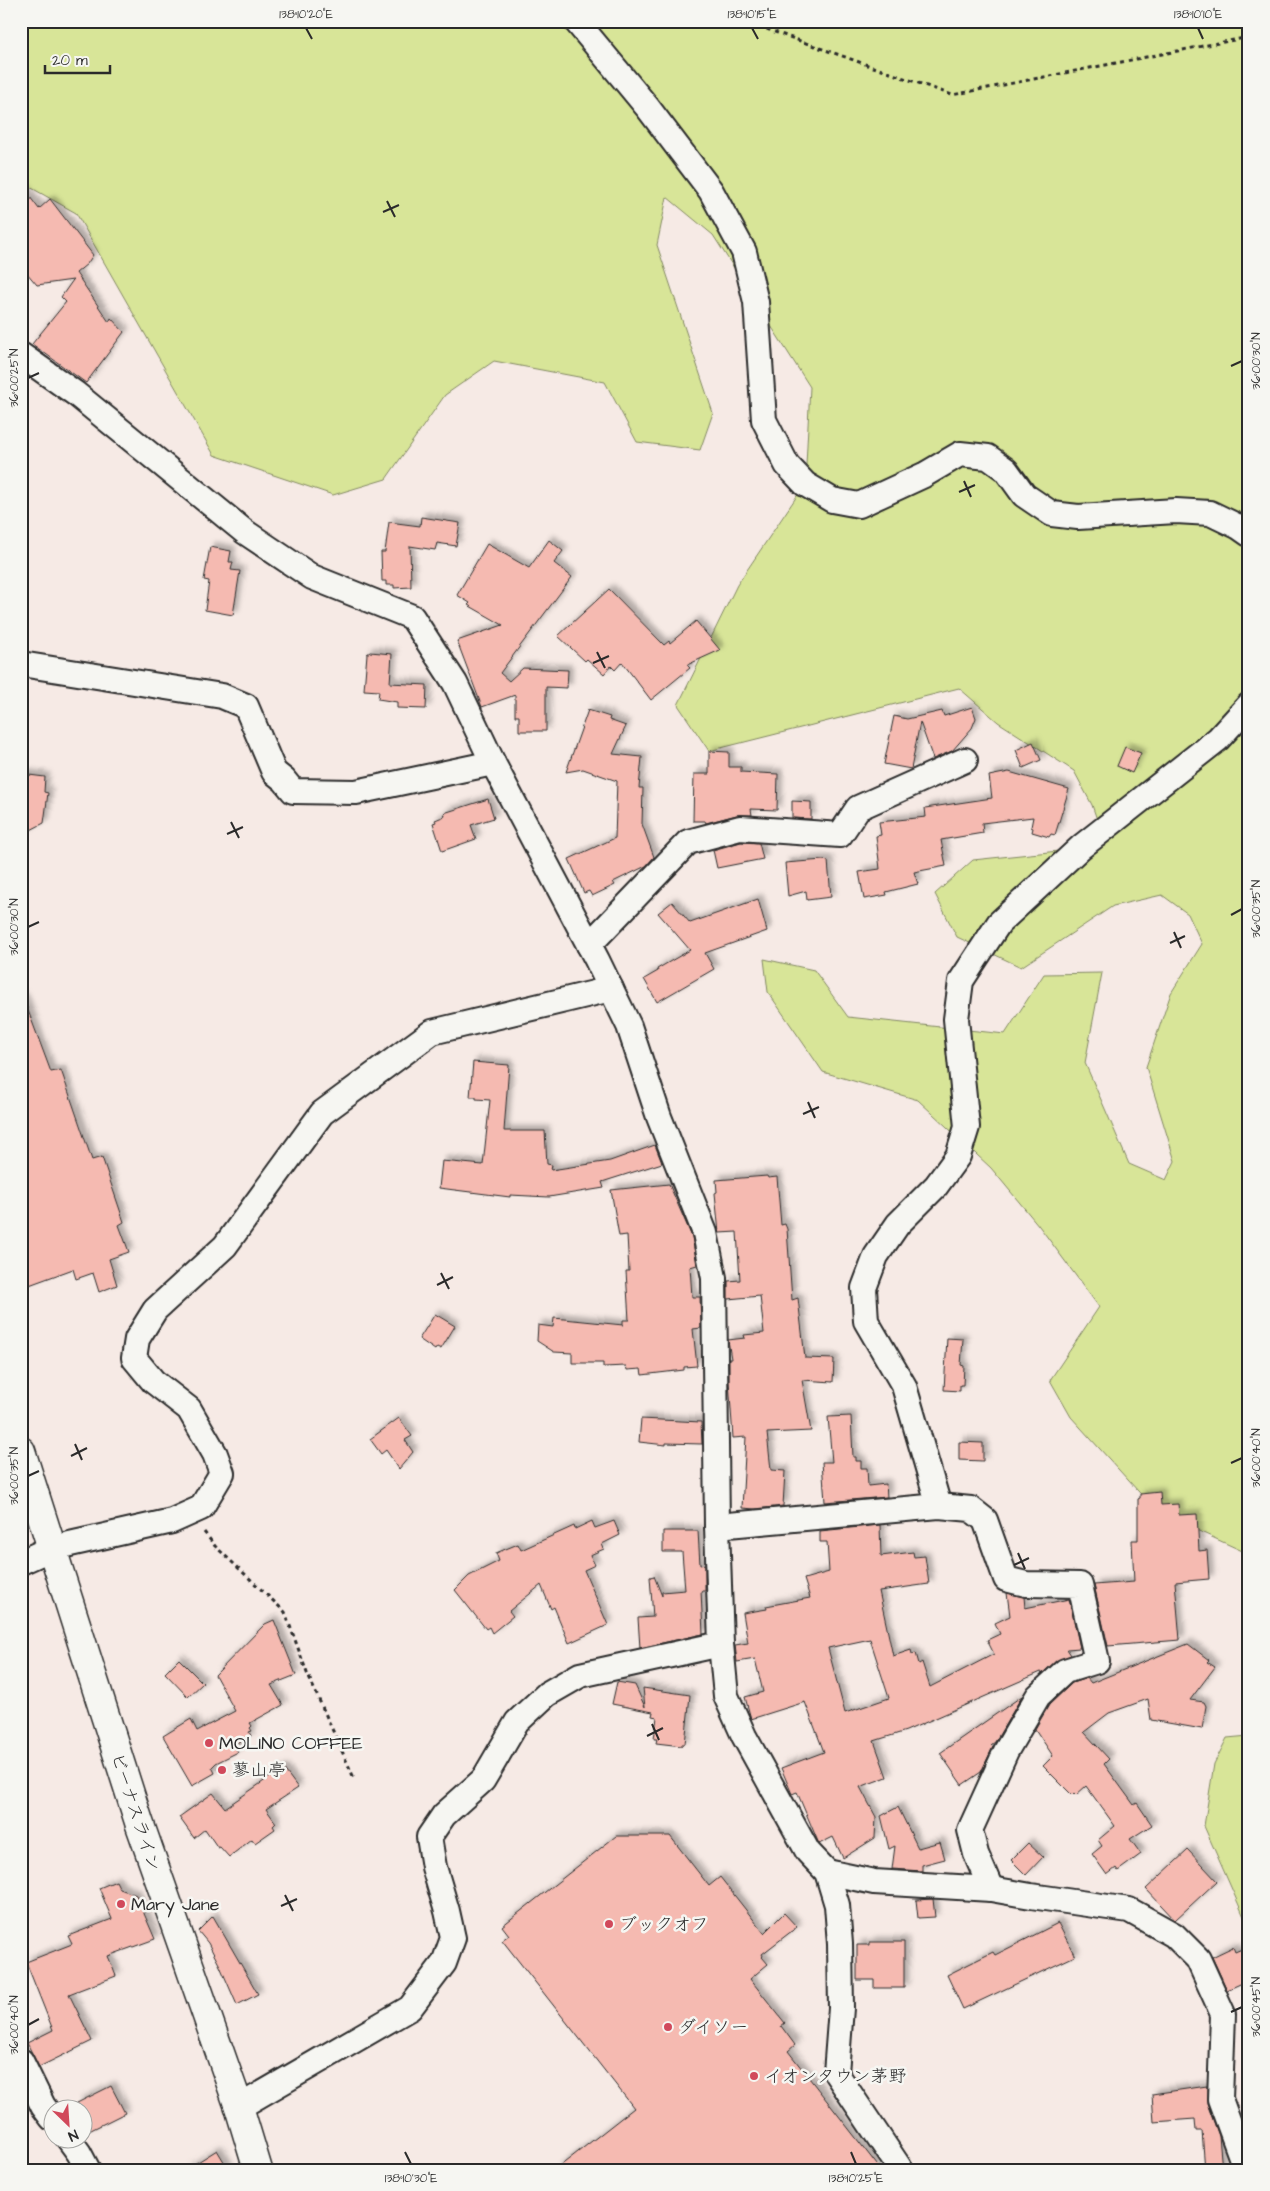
<svg xmlns="http://www.w3.org/2000/svg" width="1270" height="2191" viewBox="0 0 1270 2191" font-family="'Architects Daughter','Klee One',sans-serif">
<style>
.green{fill:#d8e598;stroke:#828862}
.building{fill:#f5bab1;stroke:#2b2b2b;fill-rule:evenodd;filter:url(#shadow)}
.lines{fill:none;stroke-linecap:round;stroke-linejoin:round}
.minor-casing{stroke:#2b2b2b;stroke-width:28}
.secondary-casing{stroke:#2b2b2b;stroke-width:31}
.path{stroke:#2b2b2b;stroke-width:3;stroke-dasharray:4 4;stroke-linecap:butt}
.minor{stroke:#f6f6f2;stroke-width:24}
.secondary{stroke:#f6f6f2;stroke-width:28}
.ticks{fill:none;stroke:#2b2b2b;stroke-width:2}
.poi-dot{fill:#d1495b;stroke:#f6f6f2;stroke-width:2}
.labels{text-anchor:middle;stroke-width:5;stroke-linejoin:round;paint-order:stroke}
.poi-label{font-size:18px;fill:#2b2b2b;stroke:#f6f6f2;text-anchor:start}
.street-label{font-size:18px;fill:#2b2b2b;stroke:#f6f6f2}
.neatline{fill:none;stroke:#2b2b2b;stroke-width:2}
.ticks-label{font-size:12px;text-anchor:middle;fill:#2b2b2b}
</style>
<defs>
<filter id="shadow"><feDropShadow dx="4.5" dy="-4.5" stdDeviation="2.5" flood-color="#0004"/></filter>
</defs>
<rect width="100%" height="100%" fill="#f6eae5"/>
<filter id="ink" filterUnits="userSpaceOnUse"><feTurbulence type="fractalNoise" baseFrequency=".02" numOctaves="2"/><feDisplacementMap in="SourceGraphic" scale="10" xChannelSelector="R" yChannelSelector="G"/><feConvolveMatrix kernelMatrix="1 2 1 2 8 2 1 2 1" color-interpolation-filters="sRGB"/></filter>
<g filter="url(#ink)">
<g class="green">
<path d="M 21,21 L 1249,21 L 1249,1554 L 1157,1512 L 1071,1417 L 1050,1380 L 1099,1307 L 1039,1226 L 991,1168 L 918,1100 L 823,1072 L 768,992 L 764,959 L 814,970 L 848,1017 L 1005,1034 L 1044,974 L 1102,973 L 1085,1063 L 1129,1164 L 1166,1180 L 1175,1161 L 1146,1067 L 1171,993 L 1202,944 L 1188,914 L 1162,895 L 1113,906 L 1021,967 L 957,937 L 935,894 L 973,860 L 1106,846 L 1092,805 L 1074,771 L 998,722 L 959,688 L 709,751 L 678,705 L 737,585 L 805,484 L 810,387 L 713,235 L 667,197 L 657,245 L 713,413 L 700,450 L 637,442 L 605,382 L 494,361 L 445,395 L 386,479 L 333,495 L 214,455 L 76,213 L 21,182 Z"/>
<path d="M 1249,1736 L 1249,1928 L 1204,1826 L 1214,1764 L 1227,1738 Z"/>
</g>
<g class="building">
<path d="M 21,185 L 39,209 L 50,199 L 93,255 L 87,264 L 76,273 L 109,322 L 111,318 L 124,332 L 86,383 L 32,344 L 66,302 L 61,297 L 73,280 L 37,285 L 21,266 Z"/>
<path d="M 421,517 L 460,523 L 456,546 L 437,543 L 435,550 L 410,546 L 411,587 L 394,588 L 394,585 L 386,585 L 386,581 L 382,581 L 381,552 L 385,552 L 389,522 L 420,526 Z"/>
<path d="M 549,540 L 563,551 L 554,563 L 572,577 L 500,673 L 509,681 L 523,668 L 568,670 L 567,688 L 546,687 L 546,731 L 519,731 L 519,716 L 515,716 L 515,695 L 482,707 L 457,641 L 503,625 L 468,605 L 470,603 L 457,595 L 487,544 L 529,568 Z"/>
<path d="M 210,547 L 231,551 L 229,562 L 233,562 L 231,570 L 240,571 L 233,615 L 205,610 L 209,581 L 204,580 Z"/>
<path d="M 609,589 L 664,645 L 669,641 L 670,643 L 696,621 L 720,650 L 687,665 L 690,668 L 651,700 L 622,662 L 615,670 L 611,666 L 604,674 L 587,659 L 585,661 L 558,636 Z"/>
<path d="M 370,652 L 392,654 L 390,683 L 427,685 L 426,709 L 397,708 L 397,702 L 378,699 L 379,691 L 364,690 L 367,654 Z"/>
<path d="M 972,707 L 976,718 L 972,728 L 952,751 L 933,759 L 920,722 L 911,769 L 884,764 L 894,716 L 907,719 L 942,711 L 944,716 Z"/>
<path d="M 588,710 L 610,717 L 609,720 L 626,726 L 613,754 L 642,757 L 639,788 L 643,788 L 642,824 L 654,857 L 646,866 L 613,882 L 615,885 L 592,896 L 589,891 L 584,893 L 569,859 L 615,838 L 617,781 L 583,769 L 566,772 Z"/>
<path d="M 1033,742 L 1041,760 L 1023,768 L 1016,750 Z"/>
<path d="M 1125,747 L 1141,753 L 1132,773 L 1117,766 Z"/>
<path d="M 709,751 L 729,752 L 729,767 L 741,767 L 741,772 L 778,774 L 777,810 L 751,809 L 752,815 L 737,815 L 706,823 L 705,821 L 693,821 L 694,774 L 709,774 Z"/>
<path d="M 1009,772 L 1069,789 L 1055,835 L 1051,834 L 1049,837 L 1032,832 L 1033,828 L 1031,827 L 1033,817 L 982,823 L 983,833 L 941,840 L 946,866 L 914,872 L 918,884 L 886,892 L 887,895 L 864,899 L 859,872 L 880,869 L 876,836 L 881,835 L 879,822 L 926,817 L 925,808 L 992,798 L 989,776 Z"/>
<path d="M 21,774 L 45,777 L 44,792 L 48,793 L 44,823 L 21,835 Z"/>
<path d="M 488,799 L 494,818 L 471,825 L 476,839 L 442,851 L 433,823 L 436,822 L 435,820 L 445,816 L 444,813 Z"/>
<path d="M 792,801 L 811,802 L 811,819 L 792,818 Z"/>
<path d="M 741,842 L 759,843 L 763,859 L 717,868 L 713,850 Z"/>
<path d="M 823,860 L 828,861 L 831,897 L 807,900 L 806,891 L 788,896 L 785,863 Z"/>
<path d="M 758,899 L 767,931 L 705,953 L 714,969 L 657,1002 L 644,979 L 658,971 L 657,969 L 690,950 L 658,913 L 672,902 L 690,923 Z"/>
<path d="M 21,997 L 23,997 L 51,1072 L 61,1070 L 92,1160 L 102,1157 L 124,1222 L 119,1225 L 129,1252 L 109,1259 L 117,1285 L 99,1292 L 93,1273 L 76,1279 L 73,1269 L 21,1288 Z"/>
<path d="M 473,1062 L 509,1065 L 504,1131 L 545,1131 L 547,1164 L 552,1165 L 551,1170 L 610,1161 L 655,1145 L 662,1163 L 602,1182 L 604,1188 L 549,1197 L 510,1195 L 510,1197 L 439,1188 L 442,1161 L 483,1165 L 490,1100 L 476,1099 L 476,1097 L 470,1097 Z"/>
<path d="M 767,1176 L 768,1178 L 777,1177 L 781,1225 L 785,1224 L 787,1229 L 792,1300 L 798,1298 L 805,1358 L 834,1359 L 833,1382 L 802,1380 L 811,1431 L 767,1433 L 771,1470 L 785,1471 L 783,1506 L 755,1509 L 742,1508 L 746,1437 L 733,1438 L 729,1381 L 729,1359 L 731,1359 L 728,1340 L 745,1338 L 744,1335 L 764,1333 L 760,1296 L 728,1299 L 728,1281 L 740,1280 L 737,1232 L 719,1233 L 715,1193 L 717,1192 L 716,1180 Z"/>
<path d="M 669,1184 L 692,1237 L 697,1265 L 690,1267 L 692,1297 L 700,1297 L 701,1328 L 693,1329 L 697,1366 L 684,1367 L 684,1370 L 642,1375 L 641,1369 L 627,1370 L 626,1366 L 603,1367 L 603,1363 L 572,1363 L 572,1353 L 554,1352 L 537,1341 L 538,1325 L 553,1327 L 554,1318 L 623,1325 L 623,1320 L 629,1320 L 626,1271 L 629,1271 L 627,1235 L 619,1236 L 611,1190 Z"/>
<path d="M 435,1314 L 455,1326 L 441,1349 L 437,1347 L 435,1350 L 419,1339 Z"/>
<path d="M 947,1338 L 963,1339 L 961,1365 L 964,1366 L 963,1385 L 960,1385 L 960,1391 L 944,1390 Z"/>
<path d="M 851,1416 L 853,1457 L 856,1457 L 856,1461 L 861,1461 L 861,1468 L 867,1468 L 868,1486 L 886,1484 L 887,1497 L 825,1502 L 822,1462 L 832,1462 L 828,1417 Z"/>
<path d="M 399,1418 L 412,1436 L 405,1440 L 413,1452 L 399,1469 L 386,1450 L 381,1454 L 370,1439 Z"/>
<path d="M 641,1419 L 701,1422 L 702,1444 L 666,1443 L 666,1445 L 639,1442 Z"/>
<path d="M 959,1442 L 983,1443 L 983,1461 L 959,1460 Z"/>
<path d="M 1160,1492 L 1161,1505 L 1178,1504 L 1179,1515 L 1197,1514 L 1199,1551 L 1207,1550 L 1209,1579 L 1175,1582 L 1180,1640 L 1108,1646 L 1094,1585 L 1134,1582 L 1132,1540 L 1138,1540 L 1138,1499 L 1140,1498 L 1140,1494 Z"/>
<path d="M 592,1521 L 595,1528 L 614,1521 L 620,1535 L 602,1544 L 604,1549 L 590,1555 L 595,1565 L 584,1570 L 608,1625 L 569,1643 L 554,1607 L 551,1609 L 541,1585 L 509,1611 L 513,1616 L 492,1633 L 489,1627 L 486,1629 L 455,1590 L 469,1576 L 499,1561 L 496,1553 L 518,1544 L 521,1550 L 574,1526 L 575,1529 Z"/>
<path d="M 880,1525 L 881,1556 L 913,1552 L 914,1557 L 925,1556 L 929,1584 L 879,1591 L 893,1656 L 911,1650 L 912,1654 L 916,1653 L 919,1664 L 922,1662 L 930,1687 L 994,1654 L 987,1640 L 1000,1634 L 995,1623 L 1010,1616 L 1007,1593 L 1024,1597 L 1025,1608 L 1069,1599 L 1080,1648 L 1067,1649 L 1071,1655 L 1056,1661 L 1042,1674 L 1041,1672 L 906,1731 L 874,1741 L 887,1777 L 860,1787 L 876,1817 L 875,1838 L 843,1858 L 833,1837 L 819,1844 L 797,1792 L 792,1794 L 781,1768 L 824,1752 L 805,1702 L 751,1719 L 745,1697 L 763,1692 L 755,1659 L 737,1662 L 735,1645 L 748,1643 L 743,1613 L 767,1609 L 766,1606 L 810,1598 L 804,1579 L 829,1572 L 827,1542 L 820,1542 L 820,1531 ZM 870,1639 L 889,1698 L 845,1713 L 828,1648 Z"/>
<path d="M 663,1531 L 698,1531 L 700,1565 L 705,1564 L 705,1591 L 701,1591 L 703,1634 L 640,1648 L 638,1618 L 653,1617 L 650,1577 L 654,1576 L 662,1596 L 662,1592 L 685,1590 L 682,1552 L 663,1552 Z"/>
<path d="M 274,1620 L 296,1675 L 271,1685 L 283,1705 L 250,1723 L 252,1726 L 250,1728 L 252,1731 L 249,1732 L 251,1736 L 234,1744 L 238,1752 L 216,1763 L 212,1767 L 215,1773 L 192,1786 L 163,1736 L 191,1719 L 197,1731 L 235,1711 L 215,1675 L 265,1624 Z"/>
<path d="M 1188,1644 L 1209,1660 L 1207,1662 L 1215,1667 L 1190,1700 L 1204,1702 L 1206,1706 L 1202,1729 L 1151,1720 L 1148,1699 L 1109,1713 L 1084,1732 L 1109,1759 L 1104,1764 L 1134,1805 L 1137,1803 L 1152,1825 L 1130,1839 L 1141,1854 L 1118,1871 L 1116,1868 L 1107,1875 L 1092,1854 L 1102,1846 L 1098,1840 L 1115,1826 L 1086,1786 L 1076,1795 L 1074,1793 L 1072,1795 L 1043,1766 L 1053,1756 L 1035,1729 L 1049,1705 L 1072,1683 L 1087,1678 L 1091,1683 Z"/>
<path d="M 179,1659 L 203,1683 L 188,1697 L 165,1673 Z"/>
<path d="M 617,1682 L 635,1685 L 645,1707 L 643,1688 L 690,1695 L 685,1744 L 682,1744 L 682,1746 L 656,1743 L 657,1739 L 654,1739 L 657,1717 L 652,1716 L 653,1712 L 612,1704 Z"/>
<path d="M 1022,1696 L 995,1742 L 991,1745 L 993,1747 L 981,1772 L 962,1785 L 940,1753 Z"/>
<path d="M 283,1768 L 298,1788 L 266,1809 L 276,1823 L 273,1826 L 275,1829 L 255,1843 L 252,1839 L 229,1857 L 220,1847 L 218,1848 L 205,1829 L 194,1838 L 179,1817 L 213,1793 L 225,1808 Z"/>
<path d="M 898,1807 L 918,1848 L 940,1842 L 945,1859 L 922,1865 L 922,1871 L 892,1869 L 895,1846 L 889,1849 L 881,1816 Z"/>
<path d="M 616,1836 L 670,1836 L 709,1886 L 720,1877 L 764,1933 L 784,1913 L 797,1927 L 762,1954 L 763,1956 L 762,1957 L 768,1964 L 750,1979 L 785,2023 L 781,2026 L 795,2045 L 788,2051 L 881,2170 L 555,2170 L 634,2108 L 502,1940 L 509,1935 L 502,1926 Z"/>
<path d="M 1028,1843 L 1043,1857 L 1026,1875 L 1011,1860 Z"/>
<path d="M 1188,1850 L 1217,1881 L 1175,1920 L 1146,1889 Z"/>
<path d="M 116,1881 L 120,1889 L 136,1895 L 155,1939 L 108,1956 L 116,1976 L 69,1994 L 92,2041 L 39,2067 L 27,2043 L 53,2030 L 26,1962 L 72,1944 L 68,1936 L 112,1919 L 99,1888 Z"/>
<path d="M 933,1899 L 935,1917 L 918,1918 L 916,1900 Z"/>
<path d="M 213,1916 L 258,1994 L 237,2005 L 220,1966 L 208,1943 L 198,1931 Z"/>
<path d="M 1058,1923 L 1075,1956 L 963,2009 L 947,1975 L 993,1952 L 995,1955 Z"/>
<path d="M 870,1942 L 904,1942 L 904,1988 L 874,1988 L 874,1980 L 857,1980 L 857,1945 L 870,1945 Z"/>
<path d="M 1249,1946 L 1249,1980 L 1227,1990 L 1212,1957 L 1233,1947 L 1235,1952 Z"/>
<path d="M 111,2086 L 125,2113 L 87,2132 L 82,2123 L 82,2108 L 80,2108 L 77,2103 Z"/>
<path d="M 1207,2086 L 1207,2103 L 1219,2136 L 1222,2170 L 1205,2170 L 1202,2131 L 1196,2131 L 1195,2119 L 1154,2122 L 1152,2094 Z"/>
<path d="M 217,2150 L 229,2170 L 185,2170 Z"/>
</g>
<g class="lines">
<defs>
<g id="minor">
<path d="M 576,21 L 648,108 L 711,191 L 744,252 L 756,302 L 764,420 L 787,465 L 805,484 L 832,500 L 859,505 L 924,475 L 960,454 L 988,457 L 1006,470 L 1024,495 L 1052,514 L 1078,517 L 1176,511 L 1210,513 L 1239,527 L 1249,534"/>
<path d="M 21,355 L 76,394 L 245,532 L 312,577 L 412,617 L 455,683 L 493,763 L 597,960 L 629,1026 L 659,1117 L 705,1233 L 714,1278 L 717,1526 L 721,1644 L 726,1696 L 744,1736 L 808,1852 L 827,1872 L 837,1905 L 840,1944 L 841,2008 L 836,2073 L 901,2170"/>
<path d="M 21,664 L 222,696 L 246,706 L 274,772 L 284,780 L 293,791 L 356,792 L 493,763"/>
<path d="M 589,945 L 688,842 L 740,828 L 840,835 L 858,808 L 965,760"/>
<path d="M 939,1506 L 904,1386 L 866,1321 L 864,1288 L 876,1256 L 898,1224 L 936,1186 L 958,1156 L 967,1127 L 956,1019 L 961,981 L 999,923 L 1081,847 L 1218,739 L 1249,705"/>
<path d="M 717,1526 L 939,1506 L 971,1509 L 985,1520 L 1006,1579 L 1026,1584 L 1080,1585 L 1097,1661 L 1065,1671 L 1038,1696 L 1006,1751 L 970,1830 L 976,1854 L 991,1889"/>
<path d="M 21,1562 L 52,1548 L 172,1521 L 201,1508 L 222,1473 L 215,1454 L 189,1409 L 153,1381 L 134,1358 L 137,1339 L 155,1310 L 225,1246 L 322,1113 L 432,1032 L 611,989"/>
<path d="M 827,1872 L 874,1882 L 991,1889 L 1031,1896 L 1129,1910 L 1174,1935 L 1198,1959 L 1223,2014 L 1220,2099 L 1244,2165 L 1243,2170"/>
<path d="M 21,2061 L 43,2106 L 52,2118"/>
<path d="M 239,2107 L 410,2008 L 444,1963 L 453,1938 L 447,1911 L 434,1867 L 429,1837 L 444,1815 L 483,1780 L 517,1722 L 547,1694 L 580,1675 L 721,1644"/>
<path d="M 68,2138 L 79,2153 L 88,2170"/>
</g>
<path id="secondary" d="M 21,1451 L 139,1822 L 239,2107 L 258,2170"/>
</defs>
<use href="#minor" class="minor-casing"/>
<use href="#secondary" class="secondary-casing"/>
<g class="path">
<path d="M 744,21 L 952,95 L 1249,37"/>
<path d="M 204,1532 L 215,1546 L 285,1612 L 307,1673 L 354,1778"/>
</g>
<use href="#minor" class="minor"/>
<use href="#secondary" class="secondary"/>
</g>
</g>
<path class="ticks" d="M 306,28 L 312,39M 752,28 L 758,39M 1198,28 L 1203,39M 387,201 L 395,217M 383,212 L 399,205M 1231,366 L 1242,361M 28,378 L 39,373M 964,481 L 971,497M 959,492 L 975,485M 597,652 L 605,668M 593,663 L 609,656M 231,822 L 239,838M 227,834 L 243,827M 1231,915 L 1242,909M 28,927 L 39,922M 1174,932 L 1181,948M 1170,943 L 1185,936M 808,1102 L 815,1118M 803,1114 L 819,1107M 441,1273 L 449,1289M 437,1285 L 453,1277M 75,1444 L 82,1460M 71,1456 L 87,1448M 1231,1463 L 1242,1458M 28,1476 L 39,1471M 1018,1553 L 1025,1569M 1014,1565 L 1029,1558M 652,1724 L 659,1740M 647,1736 L 663,1728M 285,1895 L 293,1911M 281,1906 L 297,1899M 1231,2012 L 1242,2007M 28,2025 L 39,2019M 405,2152 L 411,2164M 851,2152 L 856,2164"/>
<g class="poi-dot">
<circle cx="209" cy="1743" r="5"/>
<circle cx="222" cy="1770" r="5"/>
<circle cx="121" cy="1904" r="5"/>
<circle cx="609" cy="1924" r="5"/>
<circle cx="668" cy="2027" r="5"/>
<circle cx="754" cy="2076" r="5"/>
</g>
<g class="labels">
<g class="poi-label">
<text x="219" y="1749">MOLINO COFFEE</text>
<text x="232" y="1776">蓼山亭</text>
<text x="131" y="1910">Mary Jane</text>
<text x="619" y="1930">ブックオフ</text>
<text x="678" y="2033">ダイソー</text>
<text x="764" y="2082">イオンタウン茅野</text>
</g>
<g class="street-label">
<text transform="translate(136 1812) rotate(72)" y="6">ビーナスライン</text>
</g>
</g>
<rect width="1270" height="2191" fill="none" stroke="#f6f6f2" stroke-width="55"/>
<g transform="translate(68 2124) rotate(155)"><circle r="24" fill="#f6f6f2" stroke="#a5a5a2"/>
<path d="M0-4L9 19L0 12L-9 19Z" fill="#d1495b"/>
<text y="-8" font-size="14" font-weight="bold" text-anchor="middle" fill="#2b2b2b">N</text>
</g>
<path d="M45 65v8h65v-8" fill="none" stroke="#2b2b2b" stroke-width="2.5"/>
<text x="52" y="65" font-size="15" fill="#2b2b2b" stroke="#f6f6f2" stroke-width="4" paint-order="stroke">20 m</text>
<rect x="28" y="28" width="1214" height="2136" class="neatline"/>
<g class="ticks-label">
<text x="306" y="18">138°10'20"E</text>
<text x="752" y="18">138°10'15"E</text>
<text x="1198" y="18">138°10'10"E</text>
<text transform="translate(1256 361) rotate(-90)" y="4">36°00'30"N</text>
<text transform="translate(14 378) rotate(-90)" y="4">36°00'25"N</text>
<text transform="translate(1256 909) rotate(-90)" y="4">36°00'35"N</text>
<text transform="translate(14 927) rotate(-90)" y="4">36°00'30"N</text>
<text transform="translate(1256 1458) rotate(-90)" y="4">36°00'40"N</text>
<text transform="translate(14 1476) rotate(-90)" y="4">36°00'35"N</text>
<text transform="translate(1256 2007) rotate(-90)" y="4">36°00'45"N</text>
<text transform="translate(14 2025) rotate(-90)" y="4">36°00'40"N</text>
<text x="411" y="2182">138°10'30"E</text>
<text x="856" y="2182">138°10'25"E</text>
</g>
</svg>
